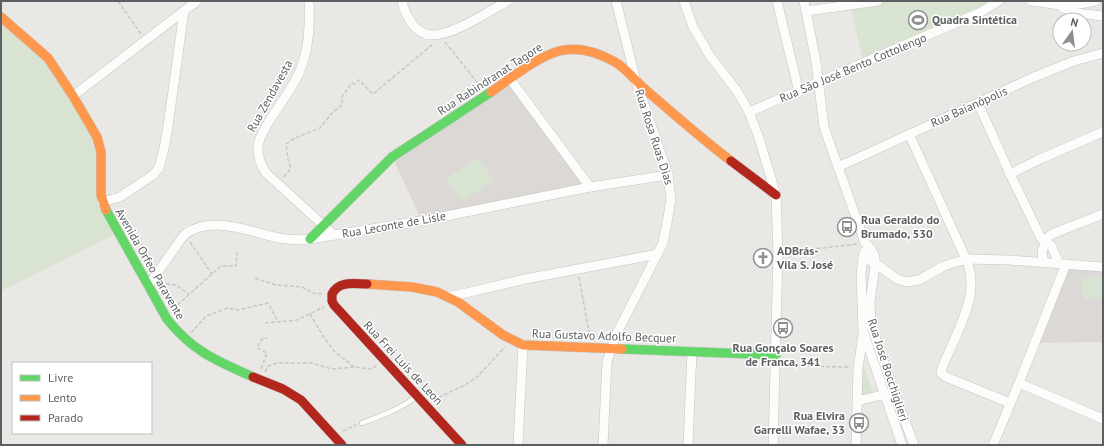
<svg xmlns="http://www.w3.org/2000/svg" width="1104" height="446" viewBox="0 0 1104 446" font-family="'PT Sans',sans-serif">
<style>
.education{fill:#dbd8d5}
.green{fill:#d8e4d1}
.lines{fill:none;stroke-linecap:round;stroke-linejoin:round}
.lane-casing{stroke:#c4c5c4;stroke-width:6}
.street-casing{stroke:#c4c5c4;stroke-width:10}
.fast-casing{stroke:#c4c5c4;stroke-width:10}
.slow-casing{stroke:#c4c5c4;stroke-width:10}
.jam-casing{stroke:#c4c5c4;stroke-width:10}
.path{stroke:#c4c9c5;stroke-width:1.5;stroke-dasharray:4 2;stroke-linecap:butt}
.lane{stroke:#fcfcfb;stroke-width:4.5}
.street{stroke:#fcfcfb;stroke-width:9}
.fast{stroke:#63d668;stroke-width:9}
.slow{stroke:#ff974d;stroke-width:9}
.jam{stroke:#b3261e;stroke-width:9}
.labels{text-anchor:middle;stroke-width:3;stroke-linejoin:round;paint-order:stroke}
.poi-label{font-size:12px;font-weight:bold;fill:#5b5f62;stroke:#fff;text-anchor:start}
.street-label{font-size:12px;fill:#5b5f62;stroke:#fff}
</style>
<rect width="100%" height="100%" fill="#eae8e5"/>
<g class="education">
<path d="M 509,83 L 576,172 L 583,185 L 421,219 L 394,161 Z"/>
<path d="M 1067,269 L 1103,269 L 1103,342 L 1037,343 Z"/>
</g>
<g class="green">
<path d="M 881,1 L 988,1 L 985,9 L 863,60 L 850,5 Z"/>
<path d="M 1,19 L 41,52 L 77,105 L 97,149 L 113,235 L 1,291 Z"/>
<path d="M 478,158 L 494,181 L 461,201 L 446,178 Z"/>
<path d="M 1103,276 L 1103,298 L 1084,299 L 1081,277 Z"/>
<path d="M 862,367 L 864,368 L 873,391 L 872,393 L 862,396 L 861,395 Z"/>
</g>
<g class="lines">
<defs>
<path id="lane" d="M 362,423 C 381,416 401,409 417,396"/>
<g id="street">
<path d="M 309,1 C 310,26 309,50 299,73 C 291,93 259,129 258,147 C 257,156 261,165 266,173 L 334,235"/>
<path d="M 402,1 C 405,15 415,35 432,35 C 454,35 489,11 508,1"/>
<path d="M 684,1 L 693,27 L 702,42 L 710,56 L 737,91 L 749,112 L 759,138 L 776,195 L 778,253 L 773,445"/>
<path d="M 777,1 L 799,92"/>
<path d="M 804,1 L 816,62 L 824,127 L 865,243 L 871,249 L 875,257 L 875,266 L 870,302 L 871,325 L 894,392 L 914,445"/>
<path d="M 1031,1 L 1068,6 L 1096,1"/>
<path d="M 1062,7 L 1076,13 L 1103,16"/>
<path d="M 807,11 L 878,1"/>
<path d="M 510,79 L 590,187"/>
<path d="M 73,96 L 197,1"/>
<path d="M 978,103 L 1010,174 L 1041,238 L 1046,242 L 1042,251 L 1043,262"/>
<path d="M 749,112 L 979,13 L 999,1"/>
<path d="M 909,134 L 966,259 C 980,291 962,321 950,350 C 946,358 942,366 941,373 L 946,377 L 1010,403"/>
<path d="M 838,167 L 1034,77 L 1074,61 L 1103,53"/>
<path d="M 1010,174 L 1040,159 L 1103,132"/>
<path d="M 102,202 L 120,197 L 153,175 L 159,168 L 164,149 L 168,126 L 184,11"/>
<path d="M 1044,240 L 1052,234 L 1103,214"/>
<path d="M 1046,242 L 1051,245 L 1059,263"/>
<path d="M 864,252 L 861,274 L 863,331 L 902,445"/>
<path d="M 863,257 L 875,263 L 897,279 L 907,282 L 919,280 L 944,266 L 966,259 L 1009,260 L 1103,267"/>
<path d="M 148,286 L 184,235 C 212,214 250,232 279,238 C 290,240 300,240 310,239 L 426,220 L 590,187 L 668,175"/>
<path d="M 449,297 L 525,279 L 658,254"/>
<path d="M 1019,383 L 1103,419"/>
<path d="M 857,401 L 890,393"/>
<path d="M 518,445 L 523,345"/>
<path d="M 603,445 L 607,362 L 615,337 L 663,243 L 667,223 L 671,199 L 668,175 L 636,81 L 616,1"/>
<path d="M 688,445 L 692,351"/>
<path d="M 856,445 L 858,368 L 863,335"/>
<path d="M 993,445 L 1019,383 L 1066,264"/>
</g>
<g id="fast">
<path d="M 106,210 L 167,319 C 192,351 217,361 253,377"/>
<path d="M 310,239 L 392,157 L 491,92"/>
<path d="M 622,349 L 776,355"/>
</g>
<g id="slow">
<path d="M 1,17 L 48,58 L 73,96 L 97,137 L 101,152 L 101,195 L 106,210"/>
<path d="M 491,92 C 510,79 537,57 559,51 C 578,46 599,53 615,62 C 627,69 636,82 647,91 C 675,115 702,139 731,161"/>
<path d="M 367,284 L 412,287 L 437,292 L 458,302 L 503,335 L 523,345 L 622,349"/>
</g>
<g id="jam">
<path d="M 731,161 L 776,195"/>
<path d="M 367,284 C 355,284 339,280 332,294 L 332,301 L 334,305 L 462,445"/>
<path d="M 253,377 L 283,389 L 301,400 L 342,445"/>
</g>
</defs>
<use href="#lane" class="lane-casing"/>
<use href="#street" class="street-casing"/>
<use href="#fast" class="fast-casing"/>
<use href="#slow" class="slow-casing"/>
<use href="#jam" class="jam-casing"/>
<g class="path">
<path d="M 118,1 L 141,34"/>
<path d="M 445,42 L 481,87"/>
<path d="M 284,177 L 291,168 L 288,160 L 286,144 L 295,138 L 320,128 L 332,113 L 343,104 L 341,98 L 352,83 L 355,84 L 359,80 L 373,94 L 433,44"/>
<path d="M 190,242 L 212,274"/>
<path d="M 787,252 L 857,244"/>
<path d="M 579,277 L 590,338"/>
<path d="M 255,278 L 276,285 L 302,287 L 313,293 L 322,294"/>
<path d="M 160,283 L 176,285 L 189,294"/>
<path d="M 173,309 L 221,266 L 236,266 L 237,252"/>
<path d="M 310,314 L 323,336 L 335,352 L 354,367"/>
<path d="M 265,323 L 297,320 L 324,307"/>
<path d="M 191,333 L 206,316 L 228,308 L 238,310 L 268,303 L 278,322"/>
<path d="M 784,366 L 850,367"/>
<path d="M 261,369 L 267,353 L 257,348 L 260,342 L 263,338 L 267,338"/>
<path d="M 265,372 L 268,366 L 277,363 L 311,363 L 332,369 L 354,367 L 371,369 L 376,366"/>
<path d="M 433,400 L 465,385 L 477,377 L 505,347"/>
<path d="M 343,431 L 356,425"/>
</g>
<use href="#lane" class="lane"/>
<use href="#street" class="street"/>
<use href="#fast" class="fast"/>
<use href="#slow" class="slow"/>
<use href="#jam" class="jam"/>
</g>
<defs>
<symbol id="stadium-ring" viewBox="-11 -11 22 22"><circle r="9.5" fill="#fff" stroke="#8d8f90" stroke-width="1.5"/><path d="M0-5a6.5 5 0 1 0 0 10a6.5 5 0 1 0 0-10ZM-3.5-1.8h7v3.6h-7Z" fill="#8d8f90"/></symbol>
<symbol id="bus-ring" viewBox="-11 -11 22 22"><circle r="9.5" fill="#fff" stroke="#8d8f90" stroke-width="1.5"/><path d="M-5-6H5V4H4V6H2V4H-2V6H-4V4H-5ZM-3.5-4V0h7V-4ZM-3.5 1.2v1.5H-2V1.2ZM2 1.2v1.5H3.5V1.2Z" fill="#8d8f90"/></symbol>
<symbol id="church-ring" viewBox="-11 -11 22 22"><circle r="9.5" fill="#fff" stroke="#8d8f90" stroke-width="1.5"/><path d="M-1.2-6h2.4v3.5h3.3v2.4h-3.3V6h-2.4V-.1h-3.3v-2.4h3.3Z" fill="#8d8f90"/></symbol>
</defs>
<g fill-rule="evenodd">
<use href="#stadium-ring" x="907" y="9" width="22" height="22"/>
<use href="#bus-ring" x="836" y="216" width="22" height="22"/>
<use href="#church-ring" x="752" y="247" width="22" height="22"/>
<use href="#bus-ring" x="772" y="317" width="22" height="22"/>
<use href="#bus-ring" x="848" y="412" width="22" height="22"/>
</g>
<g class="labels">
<g class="poi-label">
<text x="932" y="24">Quadra Sintética</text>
<text x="861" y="224">Rua Geraldo do<tspan x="861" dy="14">Brumado, 530</tspan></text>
<text x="777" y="255">ADBrás-<tspan x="777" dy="14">Vila S. José</tspan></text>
<text x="783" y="352" text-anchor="middle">Rua Gonçalo Soares<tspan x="783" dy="14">de Franca, 341</tspan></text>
<text x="845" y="420" text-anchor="end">Rua Elvira<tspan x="845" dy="14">Garrelli Wafae, 33</tspan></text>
</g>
<g class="street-label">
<text transform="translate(853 68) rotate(-23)" y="4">Rua São José Bento Cottolengo</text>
<text transform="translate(490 79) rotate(-33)" y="4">Rua Rabindranat Tagore</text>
<text transform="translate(270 96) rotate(-61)" y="4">Rua Zendavesta</text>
<text transform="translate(969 107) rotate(-24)" y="4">Rua Baianópolis</text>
<text transform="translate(654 137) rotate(72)" y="4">Rua Rosa Ruas Dias</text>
<text transform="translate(394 225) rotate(-10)" y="4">Rua Leconte de Lisle</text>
<text transform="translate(150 264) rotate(60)" y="4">Avenida Orfeo Paravente</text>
<text transform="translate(604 336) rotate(2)" y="4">Rua Gustavo Adolfo Becquer</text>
<text transform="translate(403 363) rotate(47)" y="4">Rua Frei Luis de Leon</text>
<text transform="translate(888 370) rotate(72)" y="4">Rua José Bocchiglieri</text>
</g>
</g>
<rect width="1104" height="446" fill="none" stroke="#5b5f62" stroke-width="4"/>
<rect x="12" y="362" width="140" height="72" fill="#ffffff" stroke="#bdbfc0"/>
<rect x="20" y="375" width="20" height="6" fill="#63d668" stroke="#bdbfc0"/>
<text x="48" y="382" font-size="12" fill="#5b5f62">Livre</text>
<rect x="20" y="395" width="20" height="6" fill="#ff974d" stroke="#bdbfc0"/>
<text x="48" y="402" font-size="12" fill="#5b5f62">Lento</text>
<rect x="20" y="415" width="20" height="6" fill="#b3261e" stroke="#bdbfc0"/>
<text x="48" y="422" font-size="12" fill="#5b5f62">Parado</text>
<g transform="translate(1072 32) rotate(14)"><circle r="19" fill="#ffffff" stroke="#bdbfc0"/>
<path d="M0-3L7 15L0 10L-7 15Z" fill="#8d8f90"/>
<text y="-6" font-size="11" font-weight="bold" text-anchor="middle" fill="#5b5f62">N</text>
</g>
</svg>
